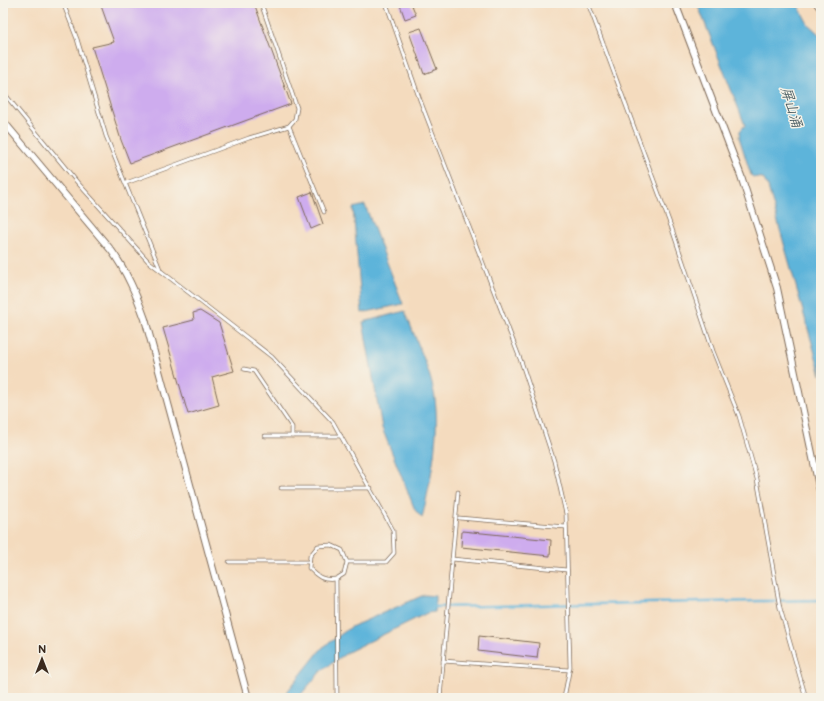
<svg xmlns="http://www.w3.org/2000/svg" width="824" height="701" viewBox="0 0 824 701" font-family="'Balsamiq Sans','LXGW WenKai TC',sans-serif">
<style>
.water{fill:#5db4da;stroke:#4c6f7c}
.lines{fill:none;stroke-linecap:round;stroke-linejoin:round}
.stream{stroke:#5db4da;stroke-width:2.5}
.building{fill:#ceacee}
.service-casing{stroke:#7c6856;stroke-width:4.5}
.minor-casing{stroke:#7c6856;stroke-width:8}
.tertiary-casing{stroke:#7c6856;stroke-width:10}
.service{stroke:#fff;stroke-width:3}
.minor{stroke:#fff;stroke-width:6}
.tertiary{stroke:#fff;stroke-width:8}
.labels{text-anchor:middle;stroke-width:3;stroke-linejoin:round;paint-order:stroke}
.water-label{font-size:14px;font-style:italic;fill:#475a60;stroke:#f7f3e8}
</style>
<rect width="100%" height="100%" fill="#f7f3e8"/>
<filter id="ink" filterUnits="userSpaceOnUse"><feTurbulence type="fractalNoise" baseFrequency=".025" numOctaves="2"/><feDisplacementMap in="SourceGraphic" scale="8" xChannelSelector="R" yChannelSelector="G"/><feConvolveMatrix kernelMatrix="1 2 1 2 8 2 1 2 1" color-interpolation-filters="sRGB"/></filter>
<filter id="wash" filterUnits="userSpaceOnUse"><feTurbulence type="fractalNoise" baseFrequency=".012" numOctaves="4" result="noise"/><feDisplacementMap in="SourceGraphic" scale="16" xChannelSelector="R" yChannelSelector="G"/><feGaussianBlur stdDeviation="0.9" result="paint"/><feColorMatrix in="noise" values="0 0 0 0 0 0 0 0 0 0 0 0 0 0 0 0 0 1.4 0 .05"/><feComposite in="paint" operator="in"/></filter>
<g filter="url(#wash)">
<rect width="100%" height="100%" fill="#f4dbbe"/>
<g class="water">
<path d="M 697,3 L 797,3 L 808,24 L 821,36 L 821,375 L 768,187 L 763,178 L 753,177 L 751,175 L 739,137 L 740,131 L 745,125 Z"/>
<path d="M 365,205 L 403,304 L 362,313 L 353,208 Z"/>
<path d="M 405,311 C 414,336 427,362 433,388 C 442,425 431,481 422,518 L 415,510 L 382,428 L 363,322 Z"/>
<path d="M 424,595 L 435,596 L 435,612 L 427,613 L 348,652 L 321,671 L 298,698 L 282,698 L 322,648 L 351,627 Z"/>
</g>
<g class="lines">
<path class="stream" d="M 432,607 L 821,600"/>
</g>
<g id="blocks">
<g class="building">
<path d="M 100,3 L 254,3 L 291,104 L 130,163 L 121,140 L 92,47 L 114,42 Z"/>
<path d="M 406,3 L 411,3 L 416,15 L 405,19 L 400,5 Z"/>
<path d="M 421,28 L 437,69 L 424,74 L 409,32 Z"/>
<path d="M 312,192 L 323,224 L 311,229 L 299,197 Z"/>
<path d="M 200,311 L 219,323 L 234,371 L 212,377 L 219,405 L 188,414 L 163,328 L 194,320 L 193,313 Z"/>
<path d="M 462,531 L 551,540 L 550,556 L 461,547 Z"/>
<path d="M 479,636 L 539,643 L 537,658 L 478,651 Z"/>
</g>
</g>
</g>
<g filter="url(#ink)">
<use href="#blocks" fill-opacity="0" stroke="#7c6856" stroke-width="1"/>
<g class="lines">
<defs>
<g id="service">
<path d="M 63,3 L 77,39 L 106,136 L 160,269"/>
<path d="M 386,3 L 420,100 L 522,364 L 554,461 L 566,514 L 570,667 L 564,698"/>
<path d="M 588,3 L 672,229 L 713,351 L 739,416 L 757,479 L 780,608 L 806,698"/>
<path d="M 3,92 L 77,182 L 148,261 L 272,357 L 333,422 L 393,530 L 394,553 L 386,562 L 347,562 L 344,574 L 336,579 L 337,698"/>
<path d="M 289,126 L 324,212"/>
<path d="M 126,183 L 249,138 L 289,126 L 295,119 L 297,108 L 261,3"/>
<path d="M 244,369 L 254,371 L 292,427 L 292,436"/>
<path d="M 265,436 L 341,436"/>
<path d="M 281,488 L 371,488"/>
<path d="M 459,518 L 566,527"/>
<path d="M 452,559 L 567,570"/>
<path d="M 229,562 L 309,562"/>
<path d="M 336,579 C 323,581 318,577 309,568 L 310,556 L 318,546 L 331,545 L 342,550 L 347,562"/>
<path d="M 443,661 L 569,670"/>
<path d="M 440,698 L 458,492"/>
</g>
<g id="minor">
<path d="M 675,3 L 741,176 L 777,288 L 821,496"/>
<path d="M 3,121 L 111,250 C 127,272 136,294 145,319 L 248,698"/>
</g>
<path id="tertiary" d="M 818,3 L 821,7"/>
</defs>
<use href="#service" class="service-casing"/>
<use href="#minor" class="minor-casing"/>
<use href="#tertiary" class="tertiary-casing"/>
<use href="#service" class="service"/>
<use href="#minor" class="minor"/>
<use href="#tertiary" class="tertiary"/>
</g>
</g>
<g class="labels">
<g class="water-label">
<text transform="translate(792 107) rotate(73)" y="5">屏山涌</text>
</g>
</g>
<rect width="824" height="701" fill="none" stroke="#f7f3e8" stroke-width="16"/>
<g transform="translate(42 659)" stroke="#f7f3e8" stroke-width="3" paint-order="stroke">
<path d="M0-3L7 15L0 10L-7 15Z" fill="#3b2a1e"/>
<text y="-6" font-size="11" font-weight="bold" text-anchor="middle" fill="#3b2a1e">N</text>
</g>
</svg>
